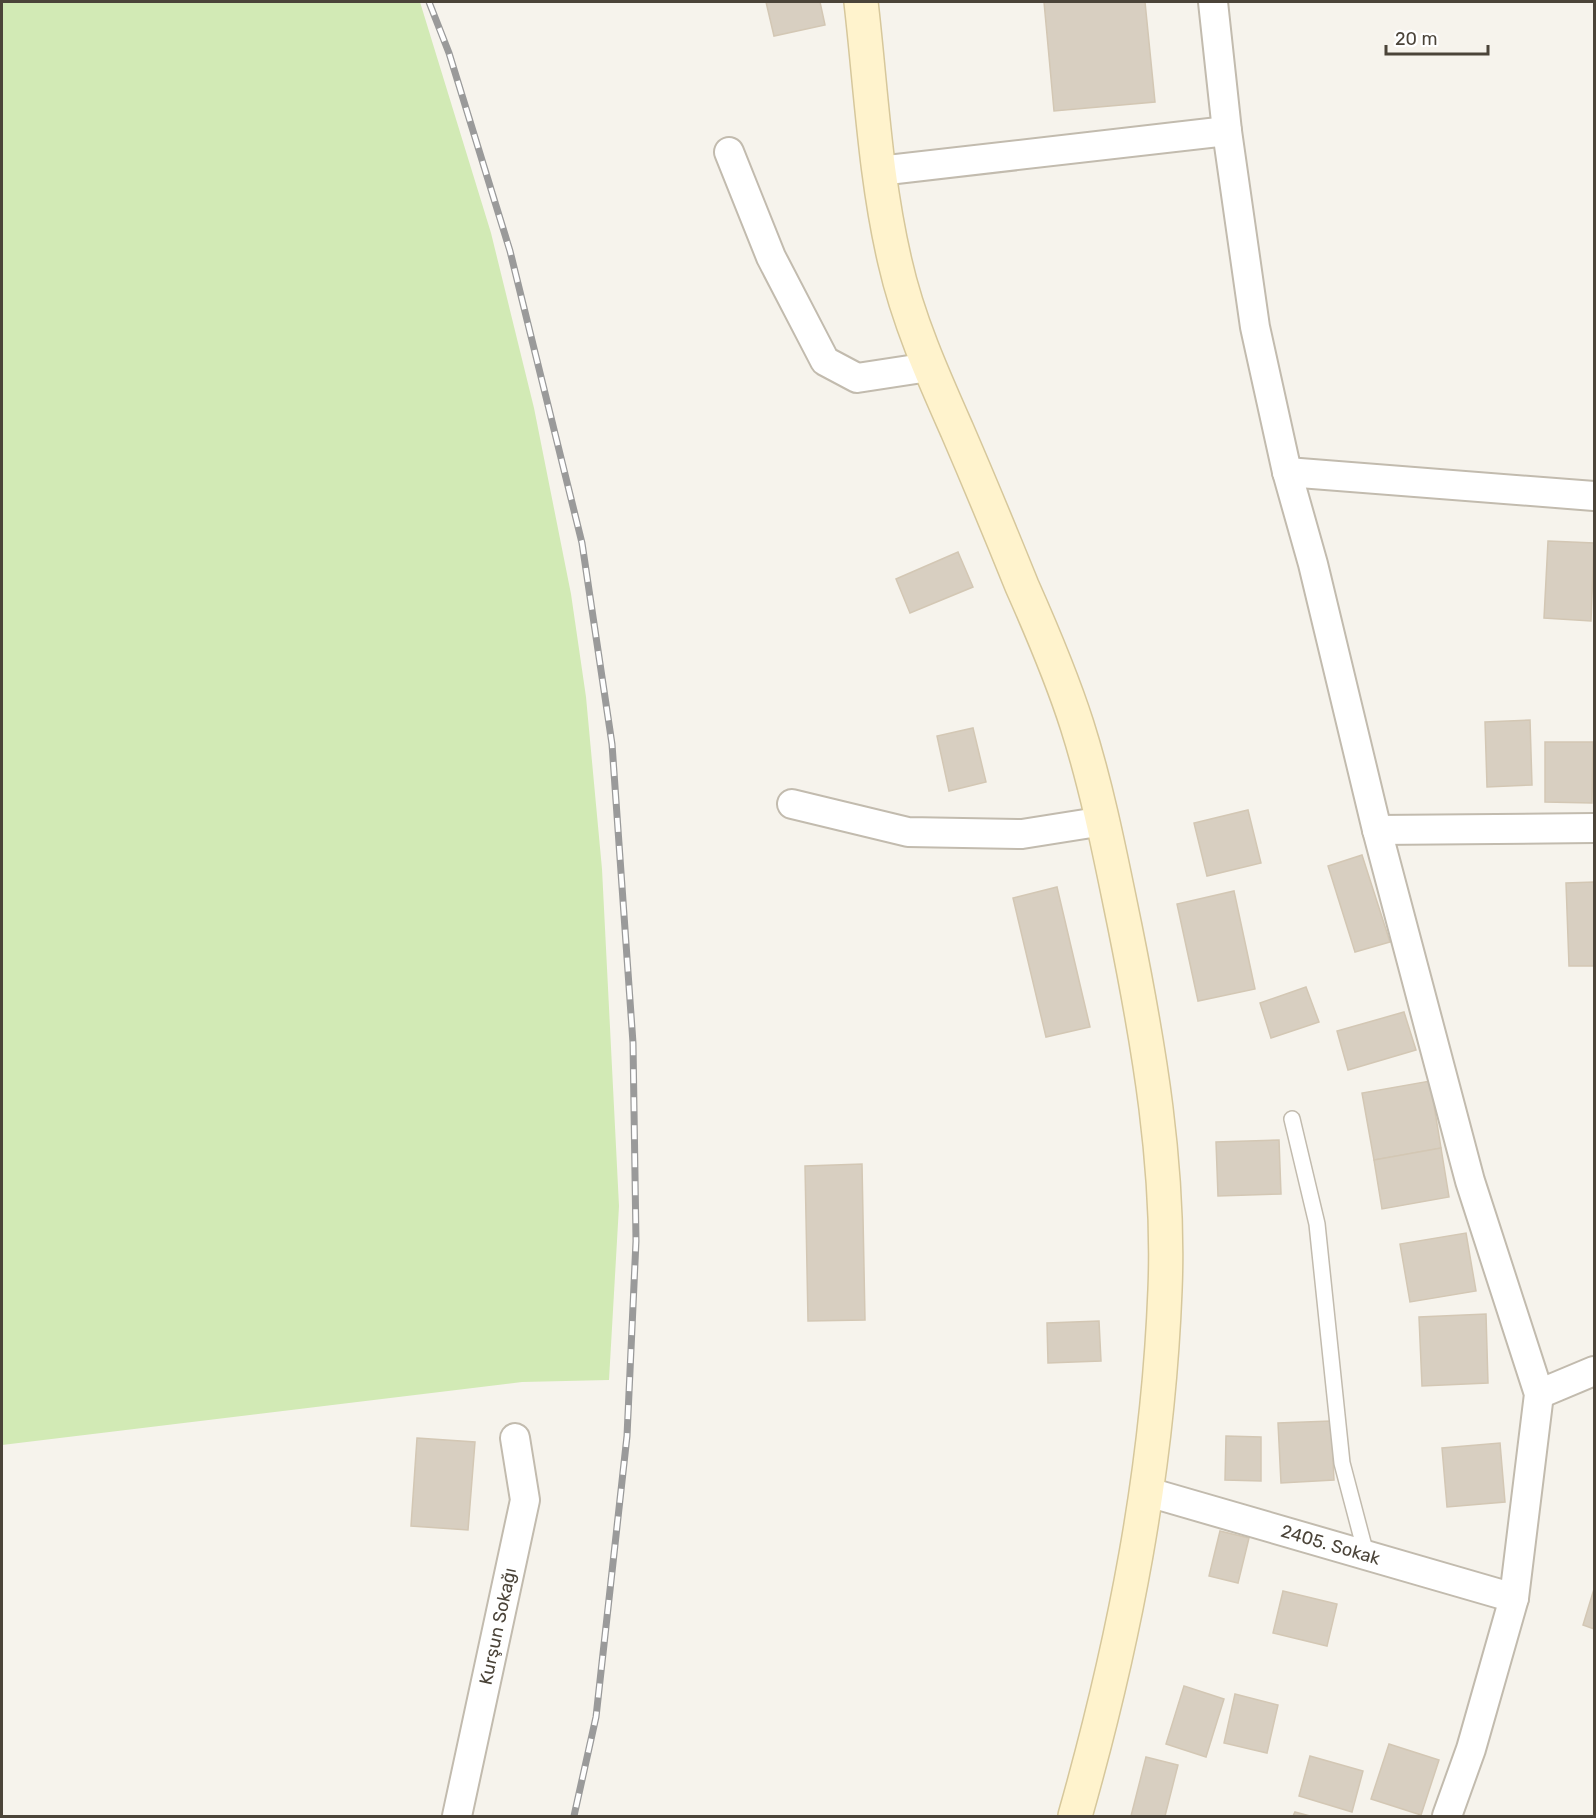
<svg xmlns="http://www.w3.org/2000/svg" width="1596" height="1818" viewBox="0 0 1596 1818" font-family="Rubik,sans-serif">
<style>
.green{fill:#d2eab5}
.building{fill:#d8cfc1;stroke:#d3c7b4;stroke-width:1.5}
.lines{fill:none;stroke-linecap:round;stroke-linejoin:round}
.lane-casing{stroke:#c2bbae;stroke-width:18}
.street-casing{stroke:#c2bbae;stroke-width:32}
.secondary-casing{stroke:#d6c79b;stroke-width:36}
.lane{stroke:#fff;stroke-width:15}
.street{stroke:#fff;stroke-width:28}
.secondary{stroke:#fff3cd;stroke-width:33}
.rail-casing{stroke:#9a9a9a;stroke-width:7}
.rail{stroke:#fff;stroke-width:4.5;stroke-dasharray:14;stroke-linecap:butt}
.labels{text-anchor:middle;stroke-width:4.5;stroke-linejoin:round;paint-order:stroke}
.street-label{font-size:18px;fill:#4b4439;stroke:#fff}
</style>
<rect width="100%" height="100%" fill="#f6f3ec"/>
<path class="green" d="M 2,2 L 420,2 L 491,233 L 534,408 L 571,594 L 586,697 L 602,869 L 619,1206 L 609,1380 L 522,1382 L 2,1445 Z"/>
<g class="building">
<path d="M 766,2 L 820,2 L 825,25 L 774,36 Z"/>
<path d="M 1044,2 L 1145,2 L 1155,102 L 1054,111 Z"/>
<path d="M 1548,541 L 1594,543 L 1591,621 L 1544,618 Z"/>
<path d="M 958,552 L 973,587 L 910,613 L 896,579 Z"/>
<path d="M 1530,720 L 1532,785 L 1487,787 L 1485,722 Z"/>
<path d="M 973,728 L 986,782 L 949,791 L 937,736 Z"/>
<path d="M 1545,742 L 1593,742 L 1592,803 L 1545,802 Z"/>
<path d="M 1248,810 L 1261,863 L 1207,876 L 1194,823 Z"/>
<path d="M 1362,855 L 1390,942 L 1355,952 L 1328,866 Z"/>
<path d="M 1594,882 L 1594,966 L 1569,966 L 1566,883 Z"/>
<path d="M 1057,887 L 1090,1027 L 1046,1037 L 1013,898 Z"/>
<path d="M 1234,891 L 1255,989 L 1198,1001 L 1177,904 Z"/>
<path d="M 1306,987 L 1319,1022 L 1271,1038 L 1260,1003 Z"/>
<path d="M 1404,1012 L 1416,1050 L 1348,1070 L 1337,1031 Z"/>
<path d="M 1430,1081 L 1441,1148 L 1374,1160 L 1362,1093 Z"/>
<path d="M 1279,1140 L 1281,1194 L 1218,1196 L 1216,1142 Z"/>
<path d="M 1441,1148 L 1449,1197 L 1382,1209 L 1374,1160 Z"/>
<path d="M 862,1164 L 865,1320 L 808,1321 L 805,1166 Z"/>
<path d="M 1466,1233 L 1476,1291 L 1410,1302 L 1400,1244 Z"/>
<path d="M 1486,1314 L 1488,1383 L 1422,1386 L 1419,1317 Z"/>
<path d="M 1099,1321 L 1101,1361 L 1048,1363 L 1047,1323 Z"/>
<path d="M 1331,1421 L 1334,1480 L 1281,1483 L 1278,1423 Z"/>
<path d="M 1226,1436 L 1261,1437 L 1261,1481 L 1225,1480 Z"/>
<path d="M 417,1438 L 475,1442 L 468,1530 L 411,1526 Z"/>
<path d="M 1500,1443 L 1505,1502 L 1447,1507 L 1442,1448 Z"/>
<path d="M 1220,1531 L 1249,1538 L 1238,1583 L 1209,1576 Z"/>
<path d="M 1594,1589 L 1594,1629 L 1583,1625 Z"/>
<path d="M 1283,1591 L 1337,1604 L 1327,1646 L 1273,1633 Z"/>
<path d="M 1184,1686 L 1224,1699 L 1206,1757 L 1166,1744 Z"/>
<path d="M 1235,1694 L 1278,1705 L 1267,1753 L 1224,1743 Z"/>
<path d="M 1389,1744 L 1439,1760 L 1421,1815 L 1371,1799 Z"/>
<path d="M 1310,1756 L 1363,1771 L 1352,1812 L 1299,1796 Z"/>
<path d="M 1146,1757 L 1178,1765 L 1165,1816 L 1131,1816 Z"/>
<path d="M 1295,1812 L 1310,1816 L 1293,1816 Z"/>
</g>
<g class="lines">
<defs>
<path id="lane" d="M 1292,1119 L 1317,1224 L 1342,1463 L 1366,1554"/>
<g id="street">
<path d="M 1213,2 L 1227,131 L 1255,327 L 1287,472 L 1313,564 L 1377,830 L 1470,1181 L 1539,1394 L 1514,1598 L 1471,1749 L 1447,1816"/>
<path d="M 729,152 L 771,257 L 825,361 L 857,378 L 929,367"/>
<path d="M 879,171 L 1227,131"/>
<path d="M 1287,472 L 1594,496"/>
<path d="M 792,804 L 908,832 L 1022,834 L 1104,821"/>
<path d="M 1377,830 L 1594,828"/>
<path d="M 1539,1394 L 1594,1371"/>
<path id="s1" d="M 1148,1492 L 1514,1598"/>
<path id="s2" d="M 457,1816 L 525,1500 L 515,1438"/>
</g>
<path id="secondary" d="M 861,2 C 871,88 875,177 895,262 C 908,320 933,376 957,430 C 979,481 1001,534 1022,586 C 1042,631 1062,678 1077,725 C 1098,791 1111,859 1125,927 C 1149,1046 1170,1168 1165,1290 C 1158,1471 1124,1643 1075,1816"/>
</defs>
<use href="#lane" class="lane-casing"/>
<use href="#street" class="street-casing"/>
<use href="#secondary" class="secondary-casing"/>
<use href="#lane" class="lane"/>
<use href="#street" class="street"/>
<use href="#secondary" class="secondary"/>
<defs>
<path id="rail" d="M 429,2 L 449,53 L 510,251 L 582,543 L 612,744 L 633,1043 L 636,1241 L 627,1436 L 596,1717 L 574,1816"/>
</defs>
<use href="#rail" class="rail-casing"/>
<use href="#rail" class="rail"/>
</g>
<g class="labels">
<g class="street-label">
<text dy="6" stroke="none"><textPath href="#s1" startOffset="190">2405. Sokak</textPath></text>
<text dy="6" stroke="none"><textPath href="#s2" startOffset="194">Kurşun Sokağı</textPath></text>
</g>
</g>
<rect width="1596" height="1818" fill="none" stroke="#4b4439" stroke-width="6"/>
<path d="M1386 45v9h102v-9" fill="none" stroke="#4b4439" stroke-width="3"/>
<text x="1395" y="45" font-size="18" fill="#4b4439" stroke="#ffffff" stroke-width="4.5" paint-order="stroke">20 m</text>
</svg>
